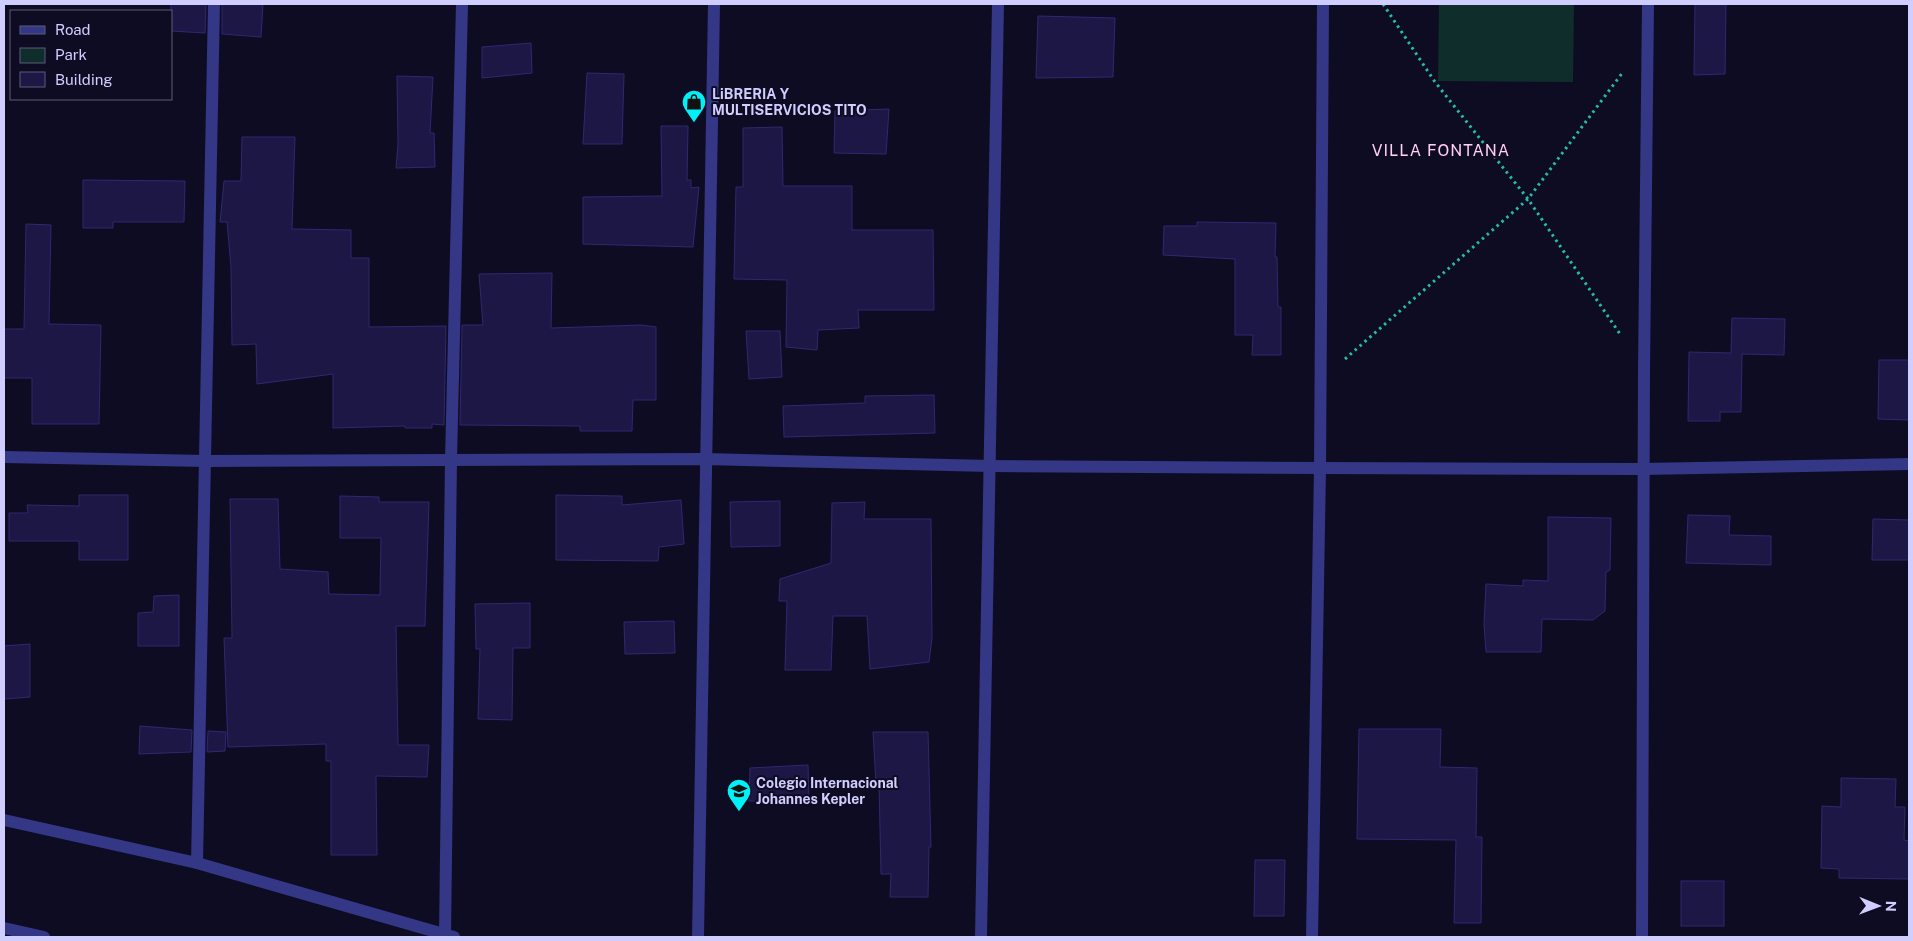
<svg xmlns="http://www.w3.org/2000/svg" width="1913" height="941" viewBox="0 0 1913 941" font-family="'Public Sans',sans-serif">
<style>
.green{fill:#0f2d2a}
.building{fill:#1d1745;stroke:#312772}
.lines{fill:none;stroke-linecap:round;stroke-linejoin:round}
.path{stroke:#26bba7;stroke-width:3;stroke-dasharray:2.5 4;stroke-linecap:butt}
.minor{stroke:#343785;stroke-width:12}
.labels{text-anchor:middle;stroke-width:4;stroke-linejoin:round;paint-order:stroke}
.poi-label{font-size:14px;font-weight:bold;fill:#d0ceff;stroke:#0e0c23;text-anchor:start}
.quarter-label{font-size:16px;letter-spacing:1px;fill:#ffd0f1;stroke:#0e0c23}
</style>
<rect width="100%" height="100%" fill="#0e0c23"/>
<path class="green" d="M 1439,4 L 1574,4 L 1573,82 L 1438,81 Z"/>
<g class="building">
<path d="M 171,4 L 206,4 L 205,33 L 171,31 Z"/>
<path d="M 222,4 L 263,4 L 261,37 L 222,34 Z"/>
<path d="M 1695,4 L 1726,4 L 1725,74 L 1694,75 Z"/>
<path d="M 1038,16 L 1115,18 L 1113,77 L 1036,78 Z"/>
<path d="M 531,43 L 532,73 L 482,78 L 482,47 Z"/>
<path d="M 587,73 L 624,74 L 622,144 L 583,144 Z"/>
<path d="M 397,76 L 433,77 L 430,133 L 434,133 L 435,167 L 396,168 L 398,144 Z"/>
<path d="M 889,109 L 886,154 L 834,153 L 835,111 Z"/>
<path d="M 661,126 L 688,126 L 687,180 L 691,180 L 691,188 L 699,187 L 693,247 L 583,244 L 583,197 L 662,196 Z"/>
<path d="M 782,127 L 783,186 L 852,186 L 852,230 L 933,230 L 934,310 L 858,310 L 859,328 L 818,330 L 817,350 L 786,347 L 787,280 L 734,279 L 736,187 L 743,187 L 743,128 Z"/>
<path d="M 242,137 L 295,137 L 292,229 L 351,230 L 351,258 L 369,258 L 369,327 L 446,326 L 444,425 L 432,424 L 432,428 L 405,428 L 405,426 L 333,428 L 333,374 L 257,384 L 256,344 L 232,345 L 231,267 L 227,222 L 220,222 L 224,181 L 241,181 Z"/>
<path d="M 83,180 L 185,181 L 184,222 L 113,222 L 113,228 L 83,228 Z"/>
<path d="M 1197,222 L 1276,223 L 1275,257 L 1277,257 L 1278,307 L 1281,307 L 1281,355 L 1252,355 L 1253,335 L 1235,335 L 1235,259 L 1163,255 L 1164,226 L 1197,226 Z"/>
<path d="M 26,224 L 51,225 L 49,324 L 101,325 L 99,424 L 32,424 L 32,378 L 4,378 L 4,329 L 24,329 Z"/>
<path d="M 552,273 L 551,328 L 641,325 L 656,327 L 656,400 L 633,400 L 632,431 L 580,431 L 580,426 L 460,425 L 462,325 L 483,325 L 479,274 Z"/>
<path d="M 1732,318 L 1785,319 L 1784,355 L 1742,354 L 1741,412 L 1720,412 L 1720,421 L 1688,421 L 1689,352 L 1731,353 Z"/>
<path d="M 746,331 L 780,331 L 782,377 L 749,379 Z"/>
<path d="M 1879,360 L 1909,360 L 1909,420 L 1878,419 Z"/>
<path d="M 934,395 L 935,433 L 784,437 L 783,406 L 865,403 L 865,396 Z"/>
<path d="M 79,495 L 128,495 L 128,560 L 79,560 L 79,541 L 9,541 L 9,513 L 28,513 L 27,505 L 79,506 Z"/>
<path d="M 556,495 L 622,496 L 622,505 L 681,500 L 684,544 L 659,547 L 658,561 L 556,560 Z"/>
<path d="M 340,496 L 379,497 L 379,502 L 429,502 L 425,626 L 396,626 L 398,745 L 429,745 L 427,777 L 376,776 L 377,855 L 331,855 L 331,761 L 326,761 L 326,744 L 228,747 L 224,638 L 232,638 L 230,499 L 278,499 L 280,569 L 328,572 L 329,594 L 380,595 L 381,538 L 340,538 Z"/>
<path d="M 780,501 L 780,546 L 731,547 L 730,502 Z"/>
<path d="M 865,502 L 864,519 L 931,519 L 932,638 L 929,662 L 870,669 L 867,616 L 833,616 L 831,670 L 785,670 L 787,601 L 779,601 L 780,579 L 831,563 L 832,503 Z"/>
<path d="M 1688,515 L 1730,516 L 1729,535 L 1771,536 L 1771,565 L 1686,563 Z"/>
<path d="M 1548,517 L 1611,518 L 1610,570 L 1606,572 L 1605,611 L 1593,620 L 1542,619 L 1541,652 L 1486,652 L 1484,624 L 1486,584 L 1523,586 L 1523,580 L 1548,581 Z"/>
<path d="M 1873,519 L 1909,520 L 1909,560 L 1872,560 Z"/>
<path d="M 179,595 L 179,646 L 138,646 L 138,613 L 153,612 L 154,596 Z"/>
<path d="M 530,603 L 530,648 L 513,648 L 512,720 L 478,719 L 480,649 L 476,649 L 475,604 Z"/>
<path d="M 674,621 L 675,653 L 625,654 L 624,622 Z"/>
<path d="M 30,644 L 30,697 L 4,699 L 4,646 Z"/>
<path d="M 140,726 L 192,730 L 191,752 L 139,754 Z"/>
<path d="M 1359,729 L 1441,729 L 1440,767 L 1477,768 L 1476,837 L 1482,837 L 1481,923 L 1454,923 L 1456,840 L 1357,839 Z"/>
<path d="M 208,731 L 226,732 L 225,751 L 207,752 Z"/>
<path d="M 873,732 L 928,732 L 931,847 L 929,847 L 928,897 L 890,897 L 891,874 L 881,874 L 879,784 L 876,784 Z"/>
<path d="M 808,765 L 809,801 L 749,801 L 750,768 Z"/>
<path d="M 1841,778 L 1896,779 L 1895,807 L 1905,807 L 1904,840 L 1909,841 L 1909,879 L 1839,878 L 1839,869 L 1821,868 L 1822,806 L 1841,807 Z"/>
<path d="M 1255,860 L 1285,860 L 1284,916 L 1254,916 Z"/>
<rect x="1681" y="881" width="43" height="45"/>
</g>
<g class="lines">
<g class="path">
<path d="M 1383,4 L 1435,82 L 1528,199 L 1620,334"/>
<path d="M 1345,359 L 1528,199 L 1623,72"/>
</g>
<g class="minor">
<path d="M 4,457 L 206,461 L 705,459 L 990,466 L 1320,468 L 1643,469 L 1909,464"/>
<path d="M 4,820 L 197,863 L 454,937"/>
<path d="M 197,863 L 214,4"/>
<path d="M 4,928 L 44,937"/>
<path d="M 445,935 L 451,460 L 462,4"/>
<path d="M 698,937 L 714,4"/>
<path d="M 981,937 L 998,4"/>
<path d="M 1312,937 L 1320,468 L 1323,4"/>
<path d="M 1642,937 L 1644,370 L 1648,4"/>
</g>
</g>
<defs>
<symbol id="shop-pin" viewBox="-11 -11 22 30"><path d="M0 17L-7.5 6A9.5 9.5 0 1 1 7.5 6Z" fill="#00f2f9" stroke="#0e0c23"/><path d="M-5-2.5h2.3a2.7 3.5 0 0 1 5.4 0H5L5.5 6h-11ZM-1.5-2.5h3a1.5 2.3 0 0 0-3 0Z" fill="#111"/></symbol>
<symbol id="school-pin" viewBox="-11 -11 22 30"><path d="M0 17L-7.5 6A9.5 9.5 0 1 1 7.5 6Z" fill="#00f2f9" stroke="#0e0c23"/><path d="M0-5L7-2L0 1L-7-2ZM-4 1L0 2.5L4 1V4Q0 6-4 4Z" fill="#111"/></symbol>
</defs>
<g fill-rule="evenodd">
<use href="#shop-pin" x="680" y="88" width="28" height="38"/>
<use href="#school-pin" x="725" y="777" width="28" height="38"/>
</g>
<g class="labels">
<g class="poi-label">
<text x="712" y="99">LiBRERIA Y<tspan x="712" dy="16">MULTISERVICIOS TITO</tspan></text>
<text x="756" y="788">Colegio Internacional<tspan x="756" dy="16">Johannes Kepler</tspan></text>
</g>
<g class="quarter-label">
<text x="1441" y="156">VILLA FONTANA</text>
</g>
</g>
<rect width="1913" height="941" fill="none" stroke="#d0ceff" stroke-width="10"/>
<rect x="10" y="10" width="162" height="90" fill="#0e0c23" stroke="#5c5a7b"/>
<rect x="20" y="26" width="25" height="8" fill="#343785" stroke="#5c5a7b"/>
<text x="55" y="35" font-size="15" fill="#d0ceff">Road</text>
<rect x="20" y="48" width="25" height="15" fill="#0f2d2a" stroke="#5c5a7b"/>
<text x="55" y="60" font-size="15" fill="#d0ceff">Park</text>
<rect x="20" y="72" width="25" height="15" fill="#1d1745" stroke="#5c5a7b"/>
<text x="55" y="85" font-size="15" fill="#d0ceff">Building</text>
<g transform="translate(1878 906) rotate(91)" stroke="#0e0c23" stroke-width="4" paint-order="stroke">
<path d="M0-4L9 19L0 12L-9 19Z" fill="#d0ceff"/>
<text y="-8" font-size="14" font-weight="bold" text-anchor="middle" fill="#d0ceff">N</text>
</g>
</svg>
